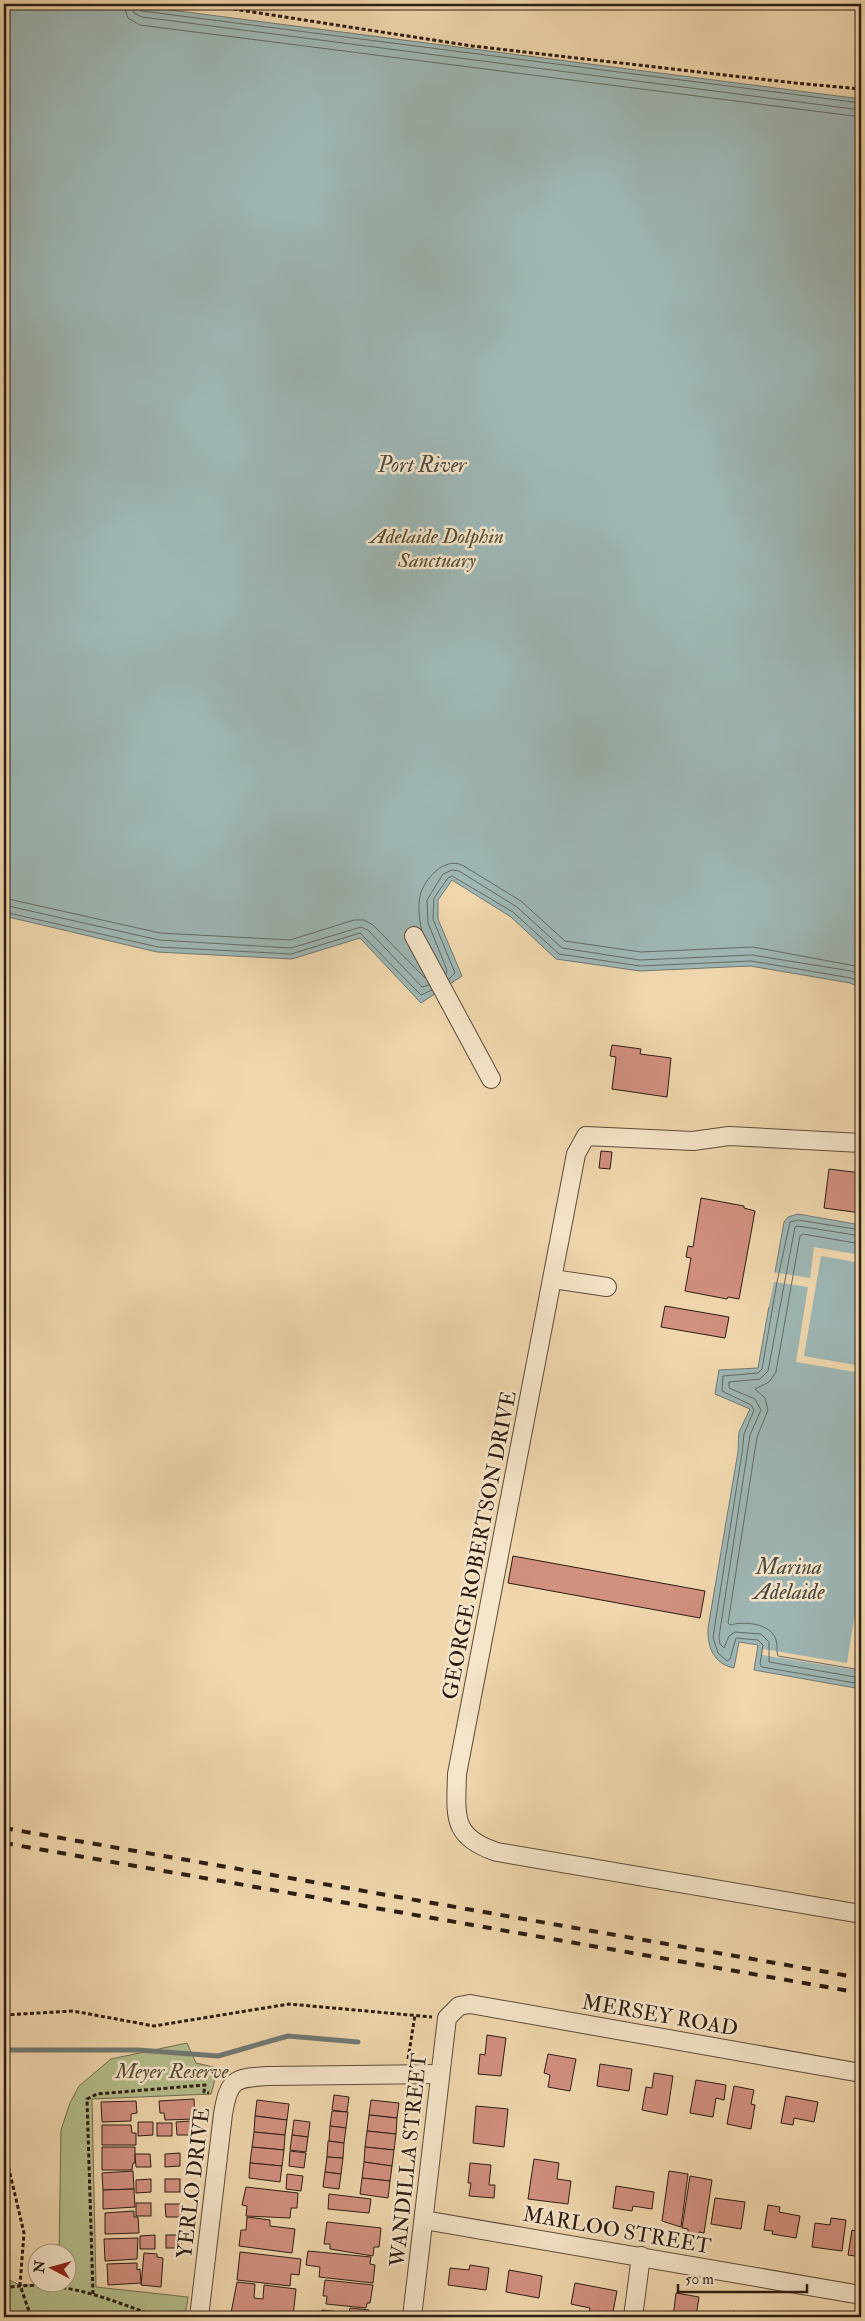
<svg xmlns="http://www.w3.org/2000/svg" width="865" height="2321" viewBox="0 0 865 2321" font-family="'IM FELL Double Pica',serif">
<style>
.green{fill:#b5bf8d;stroke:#706e50}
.water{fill:#9eb7b5;stroke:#707974}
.pier{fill:#f0d7ad}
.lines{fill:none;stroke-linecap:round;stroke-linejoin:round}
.shore{stroke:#656a64;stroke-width:1}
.stream{stroke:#707974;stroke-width:5}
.building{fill:#d2907f;stroke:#2c1d13}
.minor-casing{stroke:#5d4c3a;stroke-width:20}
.path{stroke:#2c1d13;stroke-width:3;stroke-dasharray:4 2.5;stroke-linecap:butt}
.minor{stroke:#f5e5ca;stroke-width:18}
.rail{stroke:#2c1d13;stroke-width:4;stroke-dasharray:9 9;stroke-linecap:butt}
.labels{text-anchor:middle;stroke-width:5;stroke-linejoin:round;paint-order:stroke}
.park-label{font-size:21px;font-style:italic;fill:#554e38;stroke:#f5e5ca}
.street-label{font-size:21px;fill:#2c1d13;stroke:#f5e5ca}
.water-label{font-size:22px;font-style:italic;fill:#4e4b44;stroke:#f5e5ca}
</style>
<rect width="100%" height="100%" fill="#f0d7ad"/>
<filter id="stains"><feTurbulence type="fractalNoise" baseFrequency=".004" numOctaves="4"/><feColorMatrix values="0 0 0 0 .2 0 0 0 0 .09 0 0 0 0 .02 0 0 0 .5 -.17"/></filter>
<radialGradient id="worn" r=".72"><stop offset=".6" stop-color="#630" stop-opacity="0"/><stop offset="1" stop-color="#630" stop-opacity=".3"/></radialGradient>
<path class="green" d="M 187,2043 L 196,2063 L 222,2069 L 215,2079 L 211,2094 L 92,2099 L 96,2287 L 188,2297 L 185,2317 L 5,2317 L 5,2278 L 20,2285 L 58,2285 L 58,2284 L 68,2284 L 68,2254 L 59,2253 L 61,2130 L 70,2103 L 79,2086 L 111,2059 Z"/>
<g class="water">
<path d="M 4,4 L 124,4 L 861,99 L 861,988 L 850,983 L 750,966 L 640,971 L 556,959 L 511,917 L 452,880 L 438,900 L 438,919 L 462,976 L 421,1003 L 360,938 L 292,959 L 157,952 L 4,916 Z"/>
<path d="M 798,1214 L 861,1225 L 861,1689 L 754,1670 L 758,1645 L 739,1642 L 734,1668 C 714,1664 707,1647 708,1628 L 738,1452 L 739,1432 L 750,1409 L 715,1394 L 719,1370 L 758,1368 L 784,1222 L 788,1217 Z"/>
</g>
<g class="pier">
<path d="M 814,1247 L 861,1255 L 861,1263 L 821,1256 L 804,1356 L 861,1366 L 861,1373 L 796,1362 L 808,1287 L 774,1282 L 769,1307 L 765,1307 L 772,1272 L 810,1278 Z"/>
<path d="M 861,1576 L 861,1618 L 854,1659 L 861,1660 L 861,1675 L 856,1670 L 762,1655 L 763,1649 L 847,1663 Z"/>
</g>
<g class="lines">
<g class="shore">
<path d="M 123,4 L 128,18 L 140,25 L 861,117"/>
<path d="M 131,4 L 134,13 L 142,17 L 861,110"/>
<path d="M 137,4 L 138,9 L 142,11 L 861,103"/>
<path d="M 4,898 L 160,933 L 290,940 L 354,920 L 364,920 L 373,925 L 425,978"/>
<path d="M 4,905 L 159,940 L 291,948 L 361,927 L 368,930 L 422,987 L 429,985"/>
<path d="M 4,912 L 158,947 L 291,954 L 360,933 L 421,995 L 432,990"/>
<path d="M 422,931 C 419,921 418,906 420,896 C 424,879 444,857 462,865 L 521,901 L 565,941 L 641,952 L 753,947 L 861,967"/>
<path d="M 446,974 L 447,970 L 428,923 L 427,900 L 443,874 L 452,870 L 459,871 L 517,907 L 562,948 L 640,960 L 752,955 L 851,971 L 861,975"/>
<path d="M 449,979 L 455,973 L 433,919 L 434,898 L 448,878 L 452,876 L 513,912 L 559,954 L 640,966 L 751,961 L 851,978 L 861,982"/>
<path d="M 861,1230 L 798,1220 L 790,1222 L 777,1282 L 762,1369 L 758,1373 L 723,1376 L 722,1391 L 751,1405 L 754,1410 L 744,1434 L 742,1453 L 713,1637 L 718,1653 L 727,1661 L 730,1659 L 736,1638 L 758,1640 L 763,1645 L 760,1664 L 762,1667 L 861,1684"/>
<path d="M 861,1236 L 798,1226 L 795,1227 L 768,1371 L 760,1379 L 729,1382 L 729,1388 L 755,1399 L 761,1410 L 750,1435 L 719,1637 L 720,1644 L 724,1648 L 729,1636 L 735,1632 L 761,1634 L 769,1642 L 769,1662 L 861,1678"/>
<path d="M 861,1244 L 803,1234 L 800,1236 L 776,1372 L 769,1382 L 755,1389 L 765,1398 L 768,1410 L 757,1437 L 728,1623 L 730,1625 C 744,1621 771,1623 776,1640 C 778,1646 776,1651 778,1656 L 861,1670"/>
</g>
<path class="stream" d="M 4,2050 L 138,2050 L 218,2056 L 288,2036 L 358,2042"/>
</g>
<g class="building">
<path d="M 612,1045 L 641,1049 L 640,1054 L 671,1058 L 667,1097 L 612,1089 L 616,1057 L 610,1056 Z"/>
<path d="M 601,1151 L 612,1152 L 610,1169 L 599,1168 Z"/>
<path d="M 829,1169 L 861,1173 L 861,1213 L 824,1208 Z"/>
<path d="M 701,1198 L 744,1206 L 744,1208 L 755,1211 L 739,1299 L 728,1297 L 727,1299 L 685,1291 L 691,1258 L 686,1257 L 688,1246 L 693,1247 Z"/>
<path d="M 665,1306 L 729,1317 L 725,1338 L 661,1327 Z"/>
<path d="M 513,1556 L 705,1591 L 700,1618 L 508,1583 Z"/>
<path d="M 487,2035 L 506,2038 L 501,2076 L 478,2074 L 480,2054 L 485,2055 Z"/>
<path d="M 548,2054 L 576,2059 L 570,2091 L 548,2087 L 550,2075 L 544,2073 Z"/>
<path d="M 600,2064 L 632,2069 L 629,2091 L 597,2086 Z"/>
<path d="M 654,2073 L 673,2076 L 667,2115 L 642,2110 L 646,2087 L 652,2088 Z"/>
<path d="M 696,2080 L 726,2085 L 724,2100 L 716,2098 L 713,2117 L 690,2113 Z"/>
<path d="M 734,2086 L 754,2090 L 751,2104 L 755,2105 L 751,2129 L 727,2124 Z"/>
<path d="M 334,2095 L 349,2097 L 347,2112 L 332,2110 Z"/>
<path d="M 786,2096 L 818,2102 L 814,2122 L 794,2118 L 793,2125 L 781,2123 Z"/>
<path d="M 194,2099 L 195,2119 L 165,2120 L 164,2113 L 160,2113 L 159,2101 Z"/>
<path d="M 257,2100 L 289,2104 L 287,2120 L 255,2116 Z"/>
<path d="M 371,2100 L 399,2103 L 397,2118 L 369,2115 Z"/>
<path d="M 136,2101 L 137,2113 L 131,2114 L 131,2121 L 102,2122 L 101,2102 Z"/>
<path d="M 476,2106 L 508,2109 L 504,2147 L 473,2143 Z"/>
<path d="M 332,2111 L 348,2112 L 346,2128 L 330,2126 Z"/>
<path d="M 369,2115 L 397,2118 L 396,2134 L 367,2131 Z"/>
<path d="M 255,2116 L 287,2120 L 285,2135 L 254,2132 Z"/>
<path d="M 294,2120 L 310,2122 L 308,2137 L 292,2135 Z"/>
<path d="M 191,2121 L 192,2135 L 177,2135 L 176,2122 Z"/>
<path d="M 138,2122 L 153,2122 L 153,2135 L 138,2136 Z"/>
<rect x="157" y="2123" width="15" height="13"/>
<path d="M 102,2125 L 131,2125 L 132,2133 L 136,2133 L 136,2145 L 102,2145 Z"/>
<path d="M 330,2126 L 346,2128 L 344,2143 L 329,2141 Z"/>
<path d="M 367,2131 L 396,2134 L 394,2150 L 365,2147 Z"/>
<path d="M 254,2132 L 285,2135 L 284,2150 L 252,2147 Z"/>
<path d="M 292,2135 L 308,2137 L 306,2152 L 290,2150 Z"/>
<path d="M 328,2141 L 344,2143 L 343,2158 L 327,2157 Z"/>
<path d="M 102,2147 L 135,2147 L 135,2163 L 133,2163 L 132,2170 L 102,2170 Z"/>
<path d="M 252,2147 L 284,2150 L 282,2166 L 250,2163 Z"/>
<path d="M 365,2147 L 394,2150 L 392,2166 L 364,2162 Z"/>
<path d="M 290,2151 L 306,2153 L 304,2168 L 289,2166 Z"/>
<path d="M 180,2153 L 180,2166 L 165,2167 L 165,2154 Z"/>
<path d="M 135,2154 L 150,2154 L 151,2167 L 136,2167 Z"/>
<path d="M 327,2157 L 343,2158 L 341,2174 L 325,2172 Z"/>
<path d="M 534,2159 L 559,2163 L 557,2179 L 571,2181 L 568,2204 L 528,2199 Z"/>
<path d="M 364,2162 L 392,2166 L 390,2181 L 362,2178 Z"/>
<path d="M 250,2163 L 282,2166 L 280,2182 L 249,2178 Z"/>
<path d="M 470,2163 L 491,2165 L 489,2185 L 495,2185 L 494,2198 L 469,2196 L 471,2183 L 468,2183 Z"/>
<path d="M 133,2171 L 134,2189 L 103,2190 L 102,2173 Z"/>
<path d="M 669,2171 L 688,2174 L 681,2227 L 662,2221 Z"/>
<path d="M 325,2172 L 341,2174 L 339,2189 L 323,2187 Z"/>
<path d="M 287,2174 L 303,2176 L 301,2191 L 286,2189 Z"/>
<path d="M 690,2176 L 712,2180 L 704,2233 L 699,2232 L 699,2235 L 688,2233 L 688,2229 L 682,2228 Z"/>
<path d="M 362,2178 L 390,2181 L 388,2198 L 360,2194 Z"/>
<path d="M 151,2179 L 151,2192 L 136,2193 L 136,2180 Z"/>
<rect x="165" y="2179" width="15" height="13"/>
<path d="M 616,2186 L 654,2192 L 652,2209 L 633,2206 L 632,2211 L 613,2208 Z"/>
<path d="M 246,2187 L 298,2193 L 297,2208 L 291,2208 L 290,2218 L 246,2216 L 247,2206 L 242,2205 Z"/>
<path d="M 134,2189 L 135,2207 L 103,2209 L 103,2190 Z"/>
<path d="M 329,2194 L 371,2199 L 369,2213 L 328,2209 Z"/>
<path d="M 715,2198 L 745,2202 L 741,2229 L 711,2224 Z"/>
<rect x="136" y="2203" width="15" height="13"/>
<path d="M 165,2204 L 181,2204 L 181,2217 L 166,2217 Z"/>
<path d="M 768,2205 L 780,2207 L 779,2212 L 800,2216 L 796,2238 L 772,2234 L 773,2231 L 764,2230 Z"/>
<path d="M 134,2211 L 134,2217 L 138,2217 L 139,2233 L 105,2234 L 105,2213 Z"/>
<path d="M 247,2217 L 270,2220 L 270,2226 L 295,2229 L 292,2253 L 239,2246 L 241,2230 L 246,2230 Z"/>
<path d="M 831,2218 L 846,2220 L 842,2251 L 812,2247 L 815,2223 L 830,2225 Z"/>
<path d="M 327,2222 L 381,2228 L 379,2247 L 374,2247 L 373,2256 L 330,2249 L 330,2244 L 324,2244 Z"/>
<path d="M 852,2230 L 861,2232 L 861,2257 L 848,2255 Z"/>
<path d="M 155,2235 L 155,2249 L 140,2249 L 140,2236 Z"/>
<rect x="166" y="2235" width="15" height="13"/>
<path d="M 138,2238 L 137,2259 L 105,2261 L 104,2239 Z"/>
<path d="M 308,2251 L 371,2257 L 370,2264 L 375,2265 L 373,2283 L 319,2277 L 320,2267 L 306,2265 Z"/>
<path d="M 240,2252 L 301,2259 L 299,2275 L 291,2274 L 290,2286 L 237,2280 Z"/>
<path d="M 144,2253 L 157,2254 L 157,2257 L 163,2258 L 161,2287 L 141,2285 Z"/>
<path d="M 137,2263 L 137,2270 L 140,2269 L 141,2283 L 108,2285 L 107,2264 Z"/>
<path d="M 470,2265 L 489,2268 L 486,2290 L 448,2285 L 450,2268 L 469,2270 Z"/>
<path d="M 509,2270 L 542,2276 L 539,2298 L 506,2292 Z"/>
<path d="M 325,2280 L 373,2285 L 370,2303 L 367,2303 L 366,2308 L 326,2304 L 327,2296 L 323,2296 Z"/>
<path d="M 237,2282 L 255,2284 L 254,2298 L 263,2299 L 264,2285 L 296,2289 L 293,2317 L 231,2313 Z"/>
<path d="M 575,2283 L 617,2291 L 612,2317 L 596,2317 L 597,2315 L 589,2314 L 590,2308 L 571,2304 Z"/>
<path d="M 676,2293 L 699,2297 L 696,2317 L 673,2317 Z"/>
<path d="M 350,2308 L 369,2310 L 368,2317 L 321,2317 L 322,2310 L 349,2313 Z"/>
<path d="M 733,2311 L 764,2317 L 732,2317 Z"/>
</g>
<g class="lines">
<defs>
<g id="minor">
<path d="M 414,936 L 491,1079"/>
<path d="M 861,1143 L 729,1136 L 693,1141 L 586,1136 L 576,1154 L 457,1774 C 456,1816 451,1837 497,1852 L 861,1914"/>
<path d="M 553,1279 L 607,1287"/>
<path d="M 424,2220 L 861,2295"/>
<path d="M 199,2317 L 223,2114 C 229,2079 234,2078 268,2076 L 439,2074"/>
<path d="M 412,2317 L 447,2018 L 459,2006 L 470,2004 L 861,2073"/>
<path d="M 633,2317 L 641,2256"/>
</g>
</defs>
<use href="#minor" class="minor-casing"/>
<g class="path">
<path d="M 201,4 L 472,46 L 795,83 L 861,89"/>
<path d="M 4,2015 L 73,2011 L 154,2026 L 289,2004 L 432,2017"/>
<path d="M 408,2059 L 415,2015"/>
<path d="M 4,2148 L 24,2233 L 20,2285 L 31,2317"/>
<path d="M 4,2288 C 61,2278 105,2298 158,2317"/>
<path d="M 93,2294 L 87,2099 L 97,2094 L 205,2085 L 204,2092 L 209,2093"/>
</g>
<use href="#minor" class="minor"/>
<g class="rail">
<path d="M 4,1828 L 861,1978"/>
<path d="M 4,1843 L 861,1993"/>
</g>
</g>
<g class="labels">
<g class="park-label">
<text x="437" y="543">Adelaide Dolphin<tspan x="437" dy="24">Sanctuary</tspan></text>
<text x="172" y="2078">Meyer Reserve</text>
</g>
<g class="street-label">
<text transform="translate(479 1545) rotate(-79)" y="7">GEORGE ROBERTSON DRIVE</text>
<text transform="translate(660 2015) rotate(10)" y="7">MERSEY ROAD</text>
<text transform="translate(408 2160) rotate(-84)" y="7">WANDILLA STREET</text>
<text transform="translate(193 2183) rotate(-83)" y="7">YERLO DRIVE</text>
<text transform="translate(617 2230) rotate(10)" y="7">MARLOO STREET</text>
</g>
<g class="water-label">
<text x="422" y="472">Port River</text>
<text x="789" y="1574">Marina<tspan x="789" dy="25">Adelaide</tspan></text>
</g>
</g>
<rect width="865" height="2321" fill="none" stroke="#f0d7ad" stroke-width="20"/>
<rect x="5" y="5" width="855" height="2311" fill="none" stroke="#2c1d13" stroke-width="2.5"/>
<rect x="10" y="10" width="845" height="2301" fill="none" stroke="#2c1d13"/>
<g transform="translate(52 2268) rotate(276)"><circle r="24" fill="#f5e5ca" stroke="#a59581"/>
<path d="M0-4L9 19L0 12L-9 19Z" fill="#8f2418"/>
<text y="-8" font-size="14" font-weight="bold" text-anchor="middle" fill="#2c1d13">N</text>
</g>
<path d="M678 2284v8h129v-8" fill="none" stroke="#2c1d13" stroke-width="2.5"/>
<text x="685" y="2284" font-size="15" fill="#2c1d13" stroke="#f5e5ca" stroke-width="4" paint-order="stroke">50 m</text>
<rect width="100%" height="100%" filter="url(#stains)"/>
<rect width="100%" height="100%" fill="url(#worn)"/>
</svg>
